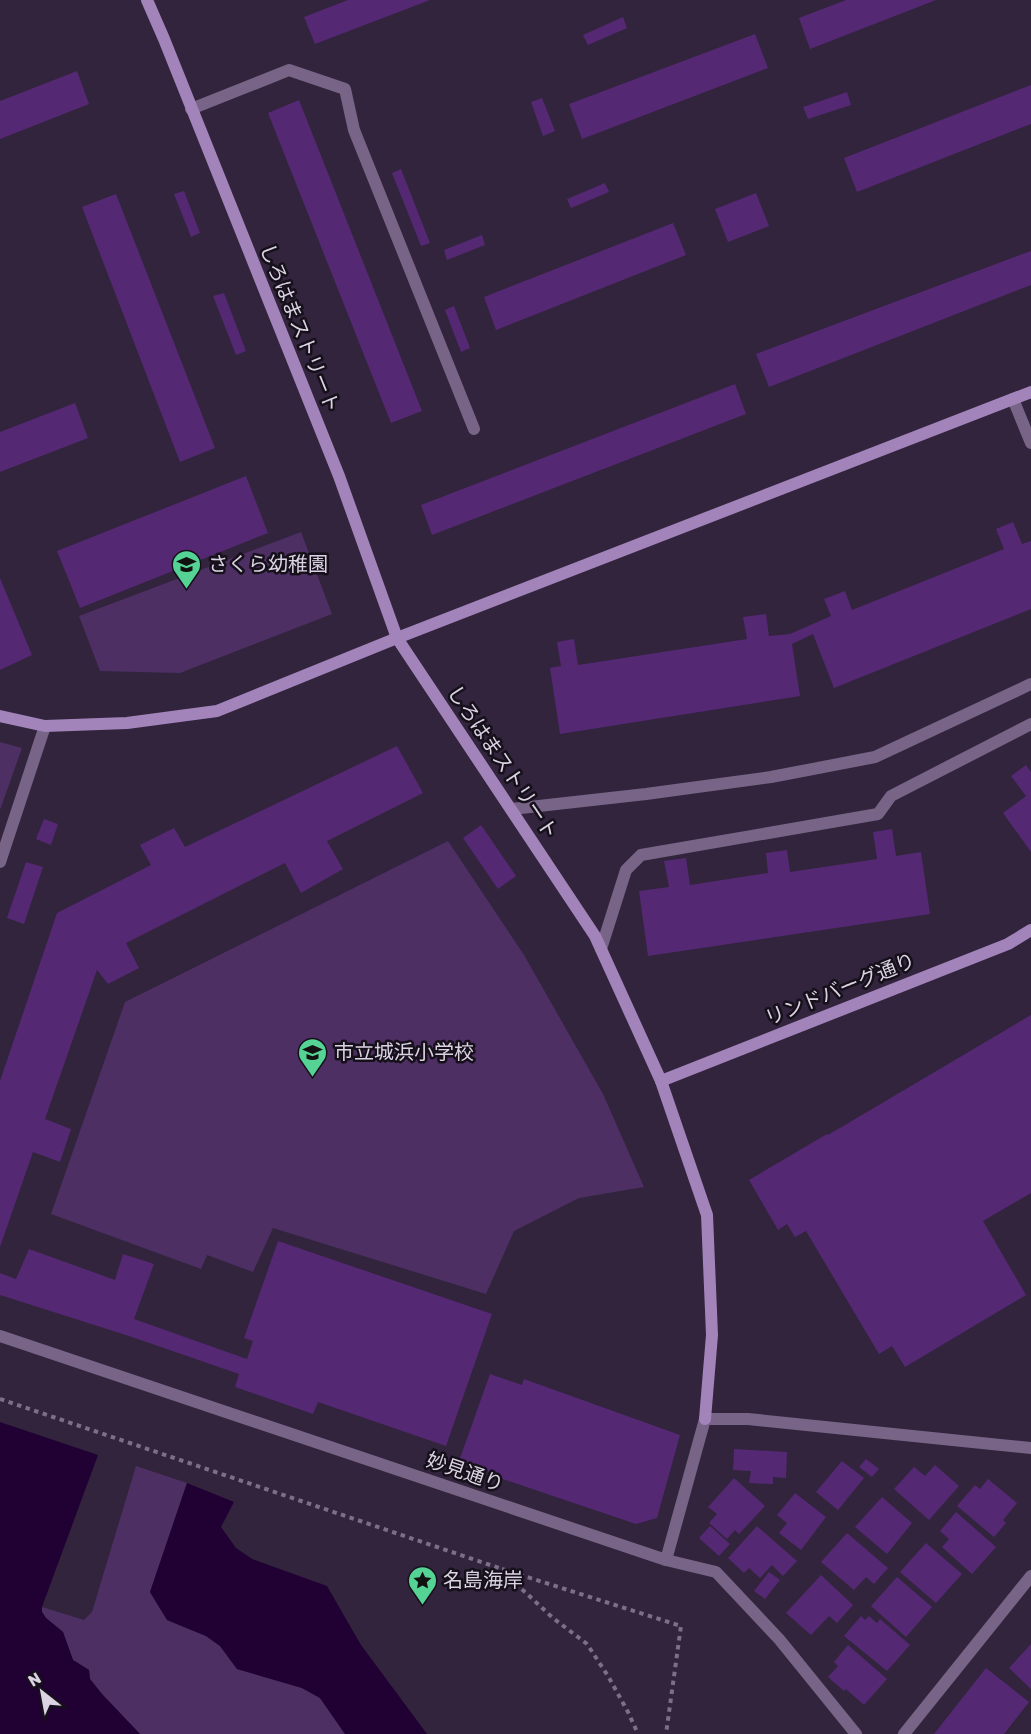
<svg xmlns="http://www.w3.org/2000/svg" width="1031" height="1734" viewBox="0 0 1031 1734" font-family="Rubik,'Noto Sans JP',sans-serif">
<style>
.green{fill:#4d2f64}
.water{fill:#210034}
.building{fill:#552874}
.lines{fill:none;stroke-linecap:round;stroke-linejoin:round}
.path{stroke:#7b7085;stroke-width:4;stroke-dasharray:4.5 4.5;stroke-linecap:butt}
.lane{stroke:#776487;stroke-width:12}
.street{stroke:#776487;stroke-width:12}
.secondary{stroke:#a284bb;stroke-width:12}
.labels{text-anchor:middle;stroke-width:5;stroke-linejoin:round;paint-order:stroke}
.street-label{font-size:20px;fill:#dbd3e3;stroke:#16101b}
.poi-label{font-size:20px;fill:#dbd3e3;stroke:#16101b;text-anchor:start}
</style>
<rect width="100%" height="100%" fill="#31243c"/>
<g class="green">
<path d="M 301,532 L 332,614 L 180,673 L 100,671 L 79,616 Z"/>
<path d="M 0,742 L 22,748 L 0,810 Z"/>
<path d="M 448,841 L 524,955 L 603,1094 L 644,1187 L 579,1198 L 514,1231 L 486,1294 L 273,1228 L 253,1272 L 207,1255 L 201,1269 L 51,1214 L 125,1002 Z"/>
<path d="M 136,1466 L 187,1483 L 150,1592 L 167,1620 L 206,1636 L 220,1646 L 237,1669 L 302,1688 L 320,1698 L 345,1734 L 140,1734 L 102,1694 L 90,1679 L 89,1670 L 73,1660 L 63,1632 L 46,1618 L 42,1612 L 42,1607 L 84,1620 L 92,1612 Z"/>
</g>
<g class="water">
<path d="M 0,1422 L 98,1455 L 42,1607 L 42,1612 L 46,1618 L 63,1632 L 73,1660 L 89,1670 L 90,1679 L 102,1694 L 140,1734 L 0,1734 Z"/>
<path d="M 187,1483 L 234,1502 L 221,1527 L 236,1548 L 252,1559 L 327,1586 L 361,1645 L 427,1734 L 345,1734 L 320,1698 L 302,1688 L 237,1669 L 220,1646 L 206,1636 L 167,1620 L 150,1592 Z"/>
</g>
<g class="building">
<path d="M 348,0 L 430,0 L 315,44 L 304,17 Z"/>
<path d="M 846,0 L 936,0 L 810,49 L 799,18 Z"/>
<path d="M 623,17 L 627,28 L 588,45 L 583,35 Z"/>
<path d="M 755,34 L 768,68 L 582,139 L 569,104 Z"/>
<path d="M 77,71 L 89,104 L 0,139 L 0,101 Z"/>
<path d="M 1031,85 L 1031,124 L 857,192 L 844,158 Z"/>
<path d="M 847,92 L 851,105 L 808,119 L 803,107 Z"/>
<path d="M 542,98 L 555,131 L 543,136 L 531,102 Z"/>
<path d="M 299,100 L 422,411 L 391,423 L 268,113 Z"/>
<path d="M 401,169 L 430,243 L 421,246 L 392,173 Z"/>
<path d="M 605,183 L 609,192 L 571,208 L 567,199 Z"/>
<path d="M 184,191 L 200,233 L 191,237 L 174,194 Z"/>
<path d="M 756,193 L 769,226 L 728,242 L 715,209 Z"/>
<path d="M 116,194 L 215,448 L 180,462 L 82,207 Z"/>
<path d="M 673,223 L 686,255 L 496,330 L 484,297 Z"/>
<path d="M 482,235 L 485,245 L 447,260 L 444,250 Z"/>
<path d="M 1031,251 L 1031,285 L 769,387 L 756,354 Z"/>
<path d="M 224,293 L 246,351 L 236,355 L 213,296 Z"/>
<path d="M 454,306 L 470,348 L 461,352 L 445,310 Z"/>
<path d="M 735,384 L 746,414 L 432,535 L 421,505 Z"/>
<path d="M 75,403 L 88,438 L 0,472 L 0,432 Z"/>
<path d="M 246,476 L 268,533 L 80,608 L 57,551 Z"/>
<path d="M 1013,522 L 1022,544 L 1031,541 L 1031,609 L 834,688 L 813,634 L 792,644 L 800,696 L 560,734 L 550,668 L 561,666 L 557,642 L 574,639 L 578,665 L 747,639 L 743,617 L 766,614 L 769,636 L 790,634 L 831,616 L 824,599 L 845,591 L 852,610 L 1004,549 L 996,529 Z"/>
<path d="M 0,578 L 32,655 L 0,670 Z"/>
<path d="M 397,746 L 423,793 L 327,841 L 343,869 L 301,893 L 285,863 L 126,943 L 139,968 L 108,984 L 97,970 L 45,1119 L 71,1129 L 60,1162 L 33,1152 L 0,1247 L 0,1081 L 57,913 L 151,865 L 140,845 L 174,828 L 185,847 Z"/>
<path d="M 1026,765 L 1031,772 L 1031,852 L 1003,813 L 1026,796 L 1011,776 Z"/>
<path d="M 44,819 L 58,824 L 51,845 L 36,839 Z"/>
<path d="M 481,825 L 516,876 L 498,889 L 463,838 Z"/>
<path d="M 892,829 L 896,856 L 921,852 L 930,914 L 648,956 L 639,891 L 669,887 L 664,861 L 686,858 L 690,885 L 768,873 L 766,853 L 787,850 L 790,872 L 877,859 L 873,832 Z"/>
<path d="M 26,862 L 43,867 L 24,924 L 7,918 Z"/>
<path d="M 1031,1015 L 1031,1193 L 983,1221 L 1026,1295 L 905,1367 L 892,1346 L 879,1354 L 806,1231 L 795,1237 L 787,1224 L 778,1230 L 749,1180 L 827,1134 L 828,1135 Z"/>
<path d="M 278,1241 L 492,1314 L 446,1446 L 318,1402 L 313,1414 L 235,1387 L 239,1374 L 129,1336 L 0,1295 L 0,1273 L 16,1279 L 29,1249 L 115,1280 L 123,1254 L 154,1264 L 134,1319 L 247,1359 L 253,1341 L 244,1338 Z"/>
<path d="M 490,1374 L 522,1385 L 524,1379 L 680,1435 L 657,1518 L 636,1524 L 491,1475 L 492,1473 L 459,1461 Z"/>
<path d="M 734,1449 L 787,1452 L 786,1478 L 773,1477 L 773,1484 L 749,1483 L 751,1471 L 733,1470 Z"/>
<path d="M 866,1459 L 879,1469 L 872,1477 L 859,1467 Z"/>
<path d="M 842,1461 L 864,1478 L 838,1510 L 816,1492 Z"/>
<path d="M 935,1465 L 959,1486 L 929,1520 L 894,1489 L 914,1467 L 925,1476 Z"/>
<path d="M 734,1478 L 765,1506 L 739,1534 L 735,1530 L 727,1539 L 709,1523 L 717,1514 L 708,1507 Z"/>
<path d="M 988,1479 L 1017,1503 L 1003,1520 L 1006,1523 L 994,1537 L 957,1506 L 975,1485 L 980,1489 Z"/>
<path d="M 795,1493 L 826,1517 L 801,1550 L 779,1533 L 787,1523 L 777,1515 Z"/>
<path d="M 882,1497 L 912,1523 L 887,1554 L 855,1527 Z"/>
<path d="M 956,1512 L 996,1547 L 972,1574 L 942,1547 L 949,1539 L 940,1531 Z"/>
<path d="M 710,1526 L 730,1544 L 719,1556 L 699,1538 Z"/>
<path d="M 757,1526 L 797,1561 L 783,1576 L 772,1565 L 760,1578 L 749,1568 L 744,1573 L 728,1558 Z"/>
<path d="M 847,1533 L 888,1568 L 874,1584 L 866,1577 L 854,1590 L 821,1562 Z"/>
<path d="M 926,1543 L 962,1574 L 936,1603 L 900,1572 Z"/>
<path d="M 769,1572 L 780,1580 L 765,1599 L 754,1591 Z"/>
<path d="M 821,1575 L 853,1605 L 837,1623 L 829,1616 L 811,1635 L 786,1613 Z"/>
<path d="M 897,1577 L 932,1607 L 906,1637 L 871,1606 Z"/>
<path d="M 861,1616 L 865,1620 L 869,1616 L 877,1623 L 880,1619 L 910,1645 L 887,1671 L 844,1636 Z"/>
<path d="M 1031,1644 L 1031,1689 L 1009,1668 Z"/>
<path d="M 848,1645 L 887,1679 L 864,1705 L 846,1689 L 844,1691 L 828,1677 L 838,1666 L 834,1662 Z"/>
<path d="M 986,1668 L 1029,1702 L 1004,1734 L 934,1734 Z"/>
</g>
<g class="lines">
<g class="path">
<path d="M 0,1399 L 499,1568 L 553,1618 L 587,1644 L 608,1676 L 628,1712 L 638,1734"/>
<path d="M 502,1569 L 681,1626 L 666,1734"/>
</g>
<g class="lane">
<path d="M 191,109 L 289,70 L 345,89 L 354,130 L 474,429"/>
<path d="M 1013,399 L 1031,443"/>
<path d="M 512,809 L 646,794 L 771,777 L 875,757 L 1031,684"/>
<path d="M 601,949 L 626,870 L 641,855 L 878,814 L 891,796 L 1031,724"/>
</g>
<g class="street">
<path d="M 0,862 L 45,726"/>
<path d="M 0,1336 L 666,1560 L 716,1572 L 779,1639 L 856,1734"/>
<path d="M 666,1560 L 705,1419 L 748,1419 L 1031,1448"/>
<path d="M 904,1734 L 1031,1576"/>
</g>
<g class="secondary">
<path d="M 147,0 L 164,39 L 339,476 L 397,638 L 595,936 L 661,1081 L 707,1215 L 712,1335 L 705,1419"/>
<path d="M 0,716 L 45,726 L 127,723 L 217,711 L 397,638 L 1031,392"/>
<path d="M 661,1081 L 1008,944 L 1031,930"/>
</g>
</g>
<defs>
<symbol id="school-pin" viewBox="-11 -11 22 30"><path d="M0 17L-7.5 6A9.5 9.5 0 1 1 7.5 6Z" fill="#54d395" stroke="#16101b"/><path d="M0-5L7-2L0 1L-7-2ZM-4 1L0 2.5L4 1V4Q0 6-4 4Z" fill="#111"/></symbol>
<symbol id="sight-pin" viewBox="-11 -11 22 30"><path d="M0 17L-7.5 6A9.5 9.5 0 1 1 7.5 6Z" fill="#54d395" stroke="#16101b"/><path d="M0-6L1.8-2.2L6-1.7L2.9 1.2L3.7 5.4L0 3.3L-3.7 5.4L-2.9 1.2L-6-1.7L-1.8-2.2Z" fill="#111"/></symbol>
</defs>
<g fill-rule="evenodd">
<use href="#school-pin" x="170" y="548" width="33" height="45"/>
<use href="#school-pin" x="296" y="1036" width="33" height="45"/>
<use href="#sight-pin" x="406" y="1564" width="33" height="45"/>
</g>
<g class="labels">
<g class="street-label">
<text transform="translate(300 328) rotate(68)" y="7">しろはまストリート</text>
<text transform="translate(503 762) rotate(56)" y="7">しろはまストリート</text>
<text transform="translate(840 989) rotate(-22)" y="7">リンドバーグ通り</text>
<text transform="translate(465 1472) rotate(19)" y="7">妙見通り</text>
</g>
<g class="poi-label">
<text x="208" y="571">さくら幼稚園</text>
<text x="334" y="1059">市立城浜小学校</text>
<text x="443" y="1587">名島海岸</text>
</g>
</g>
<g transform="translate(42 1692) rotate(329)" stroke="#16101b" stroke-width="4.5" paint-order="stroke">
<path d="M0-4.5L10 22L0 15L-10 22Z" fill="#dbd3e3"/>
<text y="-9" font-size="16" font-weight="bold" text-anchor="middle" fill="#dbd3e3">N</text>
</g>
</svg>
